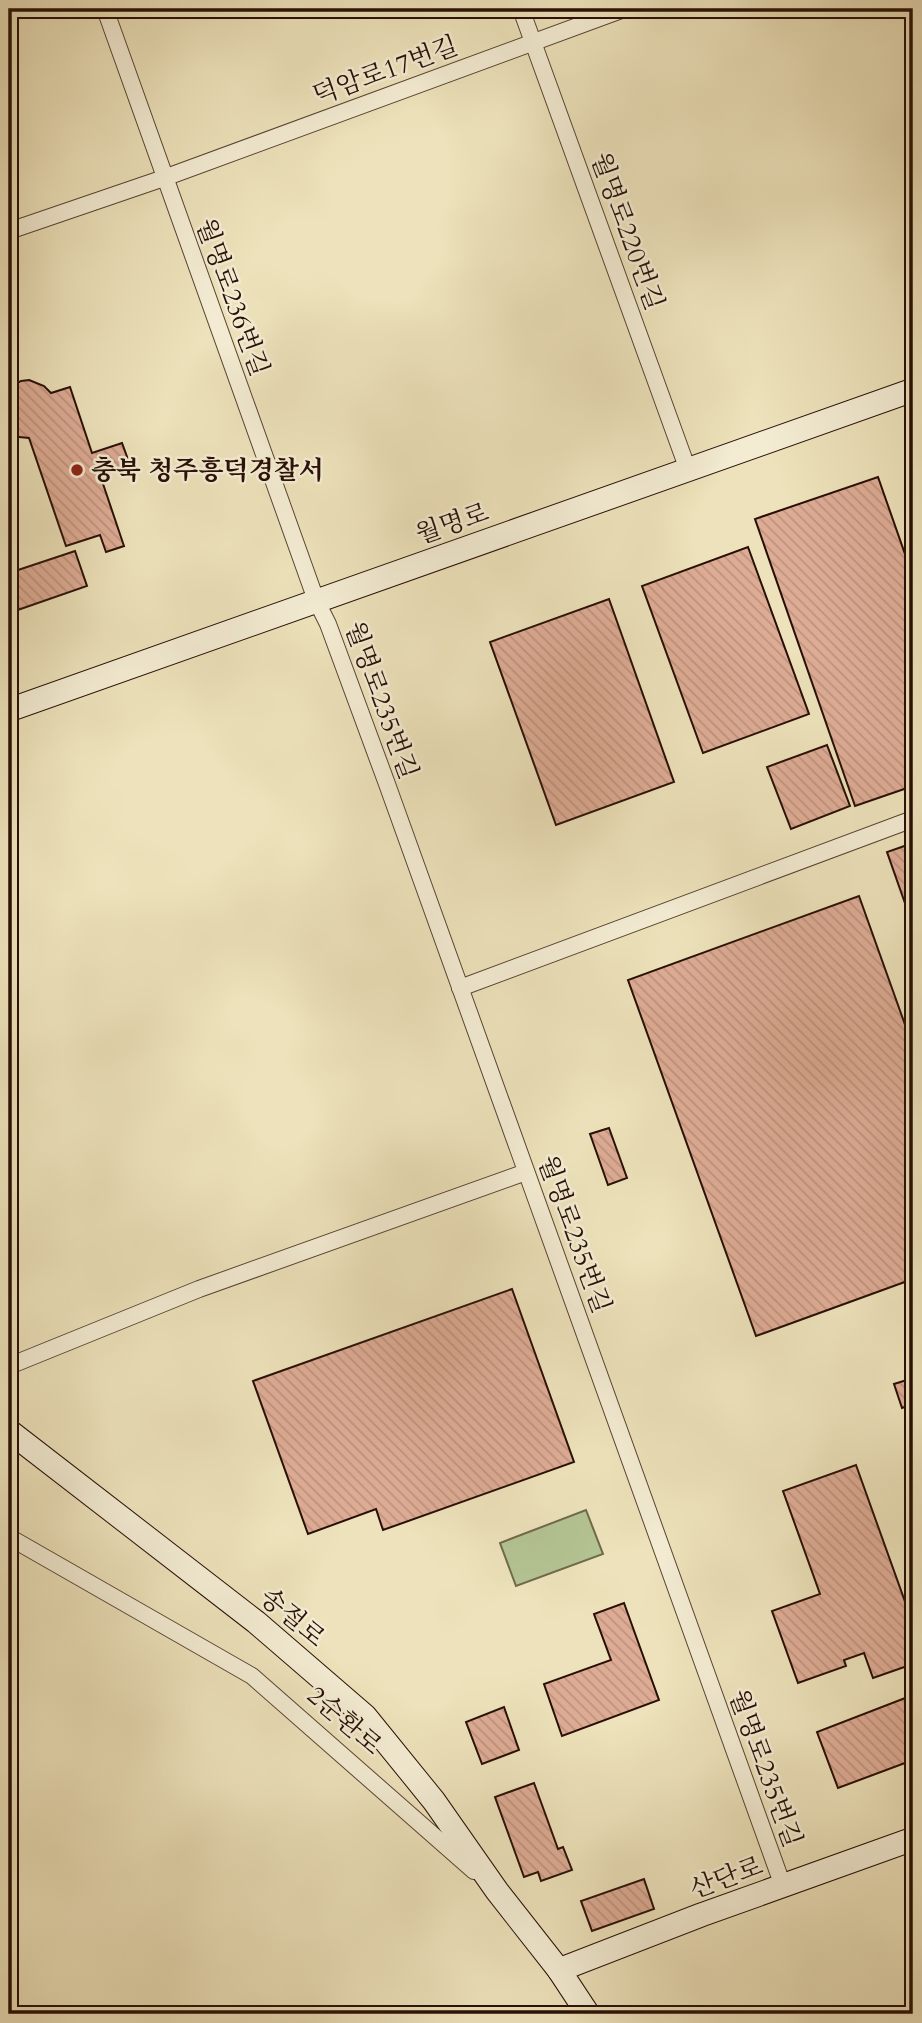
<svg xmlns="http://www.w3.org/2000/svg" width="922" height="2023" viewBox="0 0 922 2023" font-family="Cardo,'Noto Serif KR',serif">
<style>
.pitch{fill:#b4c493;stroke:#6e6a4c;stroke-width:2}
.building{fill:url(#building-back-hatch);stroke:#280f06;stroke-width:2}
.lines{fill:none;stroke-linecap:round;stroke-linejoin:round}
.street-casing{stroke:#594433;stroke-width:18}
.secondary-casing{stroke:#280f06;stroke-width:25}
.street{stroke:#f3ecd3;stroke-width:16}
.secondary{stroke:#f3ecd3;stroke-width:23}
.poi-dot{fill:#8f2418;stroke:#f3ecd3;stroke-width:2.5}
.labels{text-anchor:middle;stroke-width:5;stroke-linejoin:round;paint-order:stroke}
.street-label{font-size:26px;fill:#280f06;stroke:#f3ecd3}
.poi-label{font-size:26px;font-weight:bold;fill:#280f06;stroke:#f3ecd3;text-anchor:start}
</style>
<defs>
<pattern id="building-back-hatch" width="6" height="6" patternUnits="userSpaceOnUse" patternTransform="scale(1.75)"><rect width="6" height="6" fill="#deac95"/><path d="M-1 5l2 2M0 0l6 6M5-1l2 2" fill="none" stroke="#be937f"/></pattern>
</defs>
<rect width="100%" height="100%" fill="#ede2bb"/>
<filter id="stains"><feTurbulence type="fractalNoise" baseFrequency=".00286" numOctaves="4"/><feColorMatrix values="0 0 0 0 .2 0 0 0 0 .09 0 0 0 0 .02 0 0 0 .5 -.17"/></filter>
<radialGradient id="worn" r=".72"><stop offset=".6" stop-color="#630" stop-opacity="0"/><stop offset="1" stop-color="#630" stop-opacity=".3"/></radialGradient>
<path class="pitch" d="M 586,1510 L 603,1554 L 516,1586 L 500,1543 Z"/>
<g class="building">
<path d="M 29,380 L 44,386 L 51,393 L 70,387 L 92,453 L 122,443 L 130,465 L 100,475 L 124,546 L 106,552 L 100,535 L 66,546 L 29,438 L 19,437 L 9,431 L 9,388 L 21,381 Z"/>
<path d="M 878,477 L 913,577 L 913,786 L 855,806 L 755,519 Z"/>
<path d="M 748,547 L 809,714 L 703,753 L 642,586 Z"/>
<path d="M 75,551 L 87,586 L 9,613 L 9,573 Z"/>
<path d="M 609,599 L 674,782 L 556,825 L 490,642 Z"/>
<path d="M 827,745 L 850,806 L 791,829 L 767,767 Z"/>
<path d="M 913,843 L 913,926 L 887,852 Z"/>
<path d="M 859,896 L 913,1047 L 913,1279 L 756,1336 L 628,980 Z"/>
<path d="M 609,1128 L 627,1178 L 608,1185 L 590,1134 Z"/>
<path d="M 512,1289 L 574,1462 L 383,1530 L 376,1509 L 308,1534 L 253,1381 Z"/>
<path d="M 913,1378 L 913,1404 L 902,1408 L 894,1384 Z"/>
<path d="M 856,1465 L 913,1624 L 913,1664 L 873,1678 L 864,1653 L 844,1660 L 846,1666 L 798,1683 L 772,1611 L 820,1594 L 783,1491 Z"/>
<path d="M 624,1603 L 659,1700 L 562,1736 L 544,1684 L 611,1660 L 594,1614 Z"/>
<path d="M 913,1695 L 913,1760 L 838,1788 L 817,1732 Z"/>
<path d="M 504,1707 L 519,1750 L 482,1764 L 466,1722 Z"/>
<path d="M 534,1783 L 558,1849 L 563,1847 L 572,1870 L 541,1881 L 538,1872 L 524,1877 L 495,1797 Z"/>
<path d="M 644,1879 L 654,1909 L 592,1931 L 581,1901 Z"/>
</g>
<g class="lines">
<defs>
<g id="street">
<path d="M 105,9 L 316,600 L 328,624 L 387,784 L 783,1886"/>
<path d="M 521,9 L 688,470"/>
<path d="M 9,231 L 164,178 L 624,9"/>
<path d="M 460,988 L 913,819"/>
<path d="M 9,1366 L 199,1289 L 526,1172"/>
<path d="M 9,1537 L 252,1676 L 474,1871"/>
</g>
<g id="secondary">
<path d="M 9,710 L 913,390"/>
<path d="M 9,1431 L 256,1622 L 365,1716 L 434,1801 L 497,1891 L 559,1970 L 588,2014"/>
<path d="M 559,1970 L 701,1915 L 913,1839"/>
</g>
</defs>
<use href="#street" class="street-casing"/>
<use href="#secondary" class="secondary-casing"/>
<use href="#street" class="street"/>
<use href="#secondary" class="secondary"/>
</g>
<circle class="poi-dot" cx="77" cy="470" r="7"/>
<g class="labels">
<g class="street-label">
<text transform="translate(385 70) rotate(-20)" y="9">덕암로17번길</text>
<text transform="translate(628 231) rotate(70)" y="9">월명로220번길</text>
<text transform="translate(233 297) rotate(70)" y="9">월명로236번길</text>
<text transform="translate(452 523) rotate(-19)" y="9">월명로</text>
<text transform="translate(382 700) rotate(70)" y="9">월명로235번길</text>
<text transform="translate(575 1234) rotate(70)" y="9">월명로235번길</text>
<text transform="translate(293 1617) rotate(40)" y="9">송절로</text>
<text transform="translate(345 1720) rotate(41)" y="9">2순환로</text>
<text transform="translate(766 1768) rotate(70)" y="9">월명로235번길</text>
<text transform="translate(726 1877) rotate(-20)" y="9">산단로</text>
</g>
<g class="poi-label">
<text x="91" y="479">충북 청주흥덕경찰서</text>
</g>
</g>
<rect width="922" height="2023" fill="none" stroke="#ede2bb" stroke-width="35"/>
<rect x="10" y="10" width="901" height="2002" fill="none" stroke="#280f06" stroke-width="3.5"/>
<rect x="18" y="18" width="887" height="1988" fill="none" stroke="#280f06" stroke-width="2"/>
<rect width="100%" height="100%" filter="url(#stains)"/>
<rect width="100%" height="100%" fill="url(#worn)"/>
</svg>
